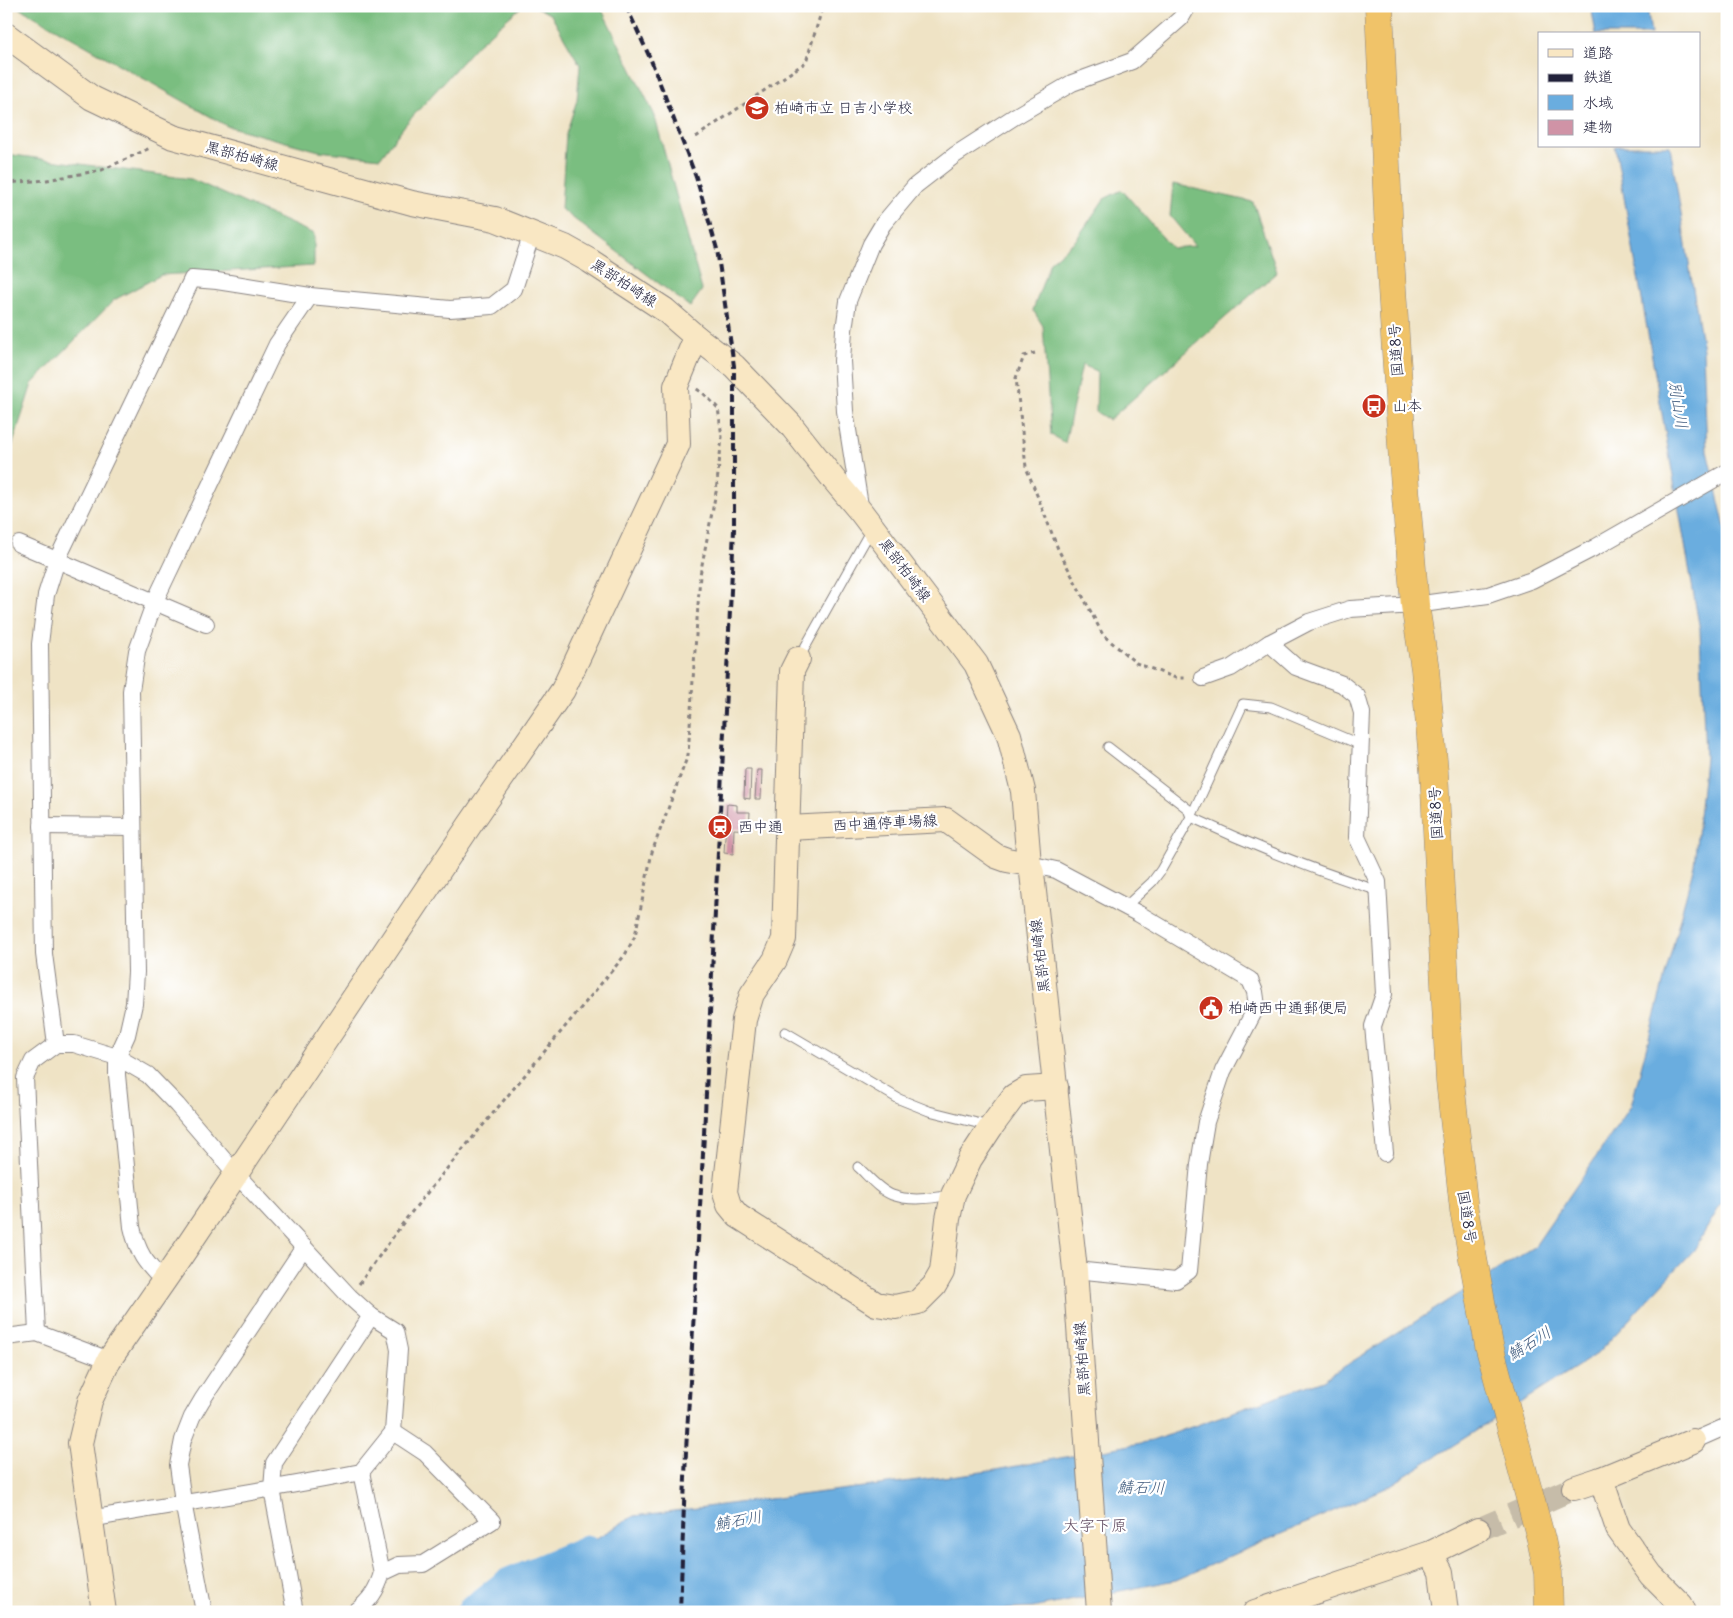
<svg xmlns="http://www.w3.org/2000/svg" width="1733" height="1618" viewBox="0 0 1733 1618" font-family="Delius,'Klee One',sans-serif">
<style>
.forest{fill:#7abe80;stroke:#4e705e}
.water{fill:#6aaddf;stroke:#46688d}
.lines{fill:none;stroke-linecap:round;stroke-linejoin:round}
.river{stroke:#6aaddf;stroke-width:30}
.building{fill:#d093a6}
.secondary-tunnel{stroke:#c6bca9;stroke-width:24;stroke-dasharray:24 12;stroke-linecap:butt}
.lane-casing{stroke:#888280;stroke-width:11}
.street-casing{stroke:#888280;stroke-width:18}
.secondary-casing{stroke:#888280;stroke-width:26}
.highway-casing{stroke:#888280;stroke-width:29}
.path{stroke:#888280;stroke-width:3;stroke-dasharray:4 4;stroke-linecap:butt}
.lane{stroke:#fff;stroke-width:9}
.street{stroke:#fff;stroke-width:16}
.secondary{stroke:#f9e7c3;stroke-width:24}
.highway{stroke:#f0c369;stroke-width:28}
.rail{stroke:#22223b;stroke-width:4;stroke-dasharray:8 4;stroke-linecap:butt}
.labels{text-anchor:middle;stroke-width:4.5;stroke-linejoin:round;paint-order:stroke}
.poi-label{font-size:15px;fill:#22223b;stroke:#fff;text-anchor:start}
.street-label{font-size:15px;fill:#22223b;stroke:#fff}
.water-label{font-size:16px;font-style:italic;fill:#3f5a7d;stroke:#fff}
.neighbourhood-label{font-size:16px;fill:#5f4a60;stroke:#fff}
</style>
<rect width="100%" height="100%" fill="#fff"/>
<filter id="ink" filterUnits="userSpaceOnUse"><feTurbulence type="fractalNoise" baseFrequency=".02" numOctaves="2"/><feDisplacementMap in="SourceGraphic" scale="10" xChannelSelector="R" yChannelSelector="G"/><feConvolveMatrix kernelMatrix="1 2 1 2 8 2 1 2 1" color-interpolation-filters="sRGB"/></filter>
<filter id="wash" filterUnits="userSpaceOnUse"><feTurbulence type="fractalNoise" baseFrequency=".0096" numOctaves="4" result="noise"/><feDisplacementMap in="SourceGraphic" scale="20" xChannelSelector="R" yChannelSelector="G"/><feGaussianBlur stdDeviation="1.12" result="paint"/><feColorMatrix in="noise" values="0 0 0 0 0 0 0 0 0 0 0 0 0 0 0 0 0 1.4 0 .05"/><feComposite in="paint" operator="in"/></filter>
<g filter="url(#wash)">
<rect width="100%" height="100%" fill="#efe3c5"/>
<g class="forest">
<path d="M 16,6 L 522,6 L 477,45 L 405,125 L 380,158 L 319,151 L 227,126 Z"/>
<path d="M 535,6 L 600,6 L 654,114 L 702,290 L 690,307 L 561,209 L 566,134 L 577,100 L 580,65 L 551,15 Z"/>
<path d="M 6,154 L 191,179 L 314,234 L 314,266 L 161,275 L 114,300 L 32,384 L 6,465 Z"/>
<path d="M 1173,184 L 1253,202 L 1277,272 L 1109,420 L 1096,412 L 1097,371 L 1082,365 L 1065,443 L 1051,435 L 1043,326 L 1033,310 L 1050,262 L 1076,240 L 1104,199 L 1122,190 L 1172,248 L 1195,246 L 1170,216 Z"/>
</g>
<g class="water">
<path d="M 1591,6 L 1647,6 L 1651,34 L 1596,34 Z"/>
<path d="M 1615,146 L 1670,146 L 1703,350 L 1707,451 L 1727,536 L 1727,1194 L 1694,1250 L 1597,1354 L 1386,1488 L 1176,1580 L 1033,1608 L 943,1612 L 471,1612 L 634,1516 L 990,1471 L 1152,1441 L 1323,1380 L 1535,1246 L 1631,1106 L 1694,865 L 1705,758 L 1700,630 Z"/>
</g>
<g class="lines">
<path class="river" d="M 471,1612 L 508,1583 L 587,1550"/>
</g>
<g id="blocks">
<g class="building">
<path d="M 745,769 L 751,769 L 750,799 L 744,798 Z"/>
<path d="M 757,770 L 762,770 L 761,799 L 755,799 Z"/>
<path d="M 727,804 L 737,805 L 737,812 L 750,812 L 749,830 L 734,829 L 733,854 L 724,853 Z"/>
</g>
</g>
</g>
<g filter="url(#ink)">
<use href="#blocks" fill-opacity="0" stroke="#888280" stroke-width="1"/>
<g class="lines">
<path class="secondary-tunnel" d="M 1478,1530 L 1574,1488"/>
<defs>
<g id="lane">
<path d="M 799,658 L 872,528"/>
<path d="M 1108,747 L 1188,809 L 1191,817 C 1253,846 1313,870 1379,891"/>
<path d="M 1125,907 L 1152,882 L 1161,870 L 1191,817 L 1243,704 L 1271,707 L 1361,745"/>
<path d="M 785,1032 L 899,1099 L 929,1111 L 989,1126"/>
<path d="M 858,1167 C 868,1176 879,1190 892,1195 C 911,1202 933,1198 952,1195"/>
</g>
<g id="street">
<path d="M 861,512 L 845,411 L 842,361 L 844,330 L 848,301 L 871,244 L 883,224 L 915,186 L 955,155 L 1014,117 L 1072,83 L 1132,61 L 1181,18 L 1188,6"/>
<path d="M 19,544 L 206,624"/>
<path d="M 1269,643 L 1296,667 L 1342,684 L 1357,696 L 1362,713 L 1357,837 L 1378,882 L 1384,994 L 1373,1026 L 1385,1153"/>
<path d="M 1203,678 L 1231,668 L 1269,643 L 1309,622 L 1350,609 L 1415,605 L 1488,595 L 1532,580 L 1596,547 L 1727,472"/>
<path d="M 42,826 L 133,827"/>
<path d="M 1029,864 L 1056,870 L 1139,914 L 1250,980 L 1255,992 L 1257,1006 L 1223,1071 L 1206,1122 L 1199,1164 L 1189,1271 L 1176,1280 L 1075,1270"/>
<path d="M 56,1044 L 44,954 L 40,644 L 46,595 L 57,560 L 192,279 L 217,281 L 310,296 L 450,309 L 492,306 L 514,289 L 532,233"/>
<path d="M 163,1281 C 145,1262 138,1254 132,1227 L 117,1075 L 117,1057 L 127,1035 L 134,1004 L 136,972 L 131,691 L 137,651 L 155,601 L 277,344 L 310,296"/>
<path d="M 37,1333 L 25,1078 L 33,1061 L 56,1044 L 74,1044 L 117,1057 L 148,1075 L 177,1105 L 236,1174 L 350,1297 L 371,1316 L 395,1331 L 399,1350 L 393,1432 L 361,1472 C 271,1490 180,1503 90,1519"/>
<path d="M 6,1337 L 37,1333 L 109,1360"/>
<path d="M 1693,1441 L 1727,1426"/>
<path d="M 361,1472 L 382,1573"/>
<path d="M 204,1612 L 183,1502 L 178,1465 L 183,1440 L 192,1417 L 202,1400 L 304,1247"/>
<path d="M 295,1612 L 272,1489 L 274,1463 L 371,1316"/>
<path d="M 355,1612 C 370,1601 377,1590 382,1573 L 399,1565 L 423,1564 L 492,1521 L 425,1453 L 393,1432"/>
</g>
<g id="secondary">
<path d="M 6,35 L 92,98 L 173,137 L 412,203 L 495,219 L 565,247 L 590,261 L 665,310 L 696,337 L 734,366 L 790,424 L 835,481 L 861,512 L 976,664 L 1009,735 L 1023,791 L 1029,864 L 1032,873 L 1075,1270 L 1099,1612"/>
<path d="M 798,659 L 792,671 L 784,939 L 775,960 L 752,994 L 744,1020 L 725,1192 L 729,1205 L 738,1216 L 876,1304 L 895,1307 L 918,1302 L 934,1286 L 942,1272 L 948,1219 L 953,1195 L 970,1159 L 991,1127 L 1014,1096 L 1026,1089 L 1056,1087"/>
<path d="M 788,828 L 946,820 L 996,856 L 1007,860 L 1029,864"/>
<path d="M 1601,1479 L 1618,1529 L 1651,1575 L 1681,1605 L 1684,1612"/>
<path d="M 1574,1488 L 1601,1479 L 1693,1441"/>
<path d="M 1431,1553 L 1441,1572 L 1446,1612"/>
<path d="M 104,1612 L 80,1443 L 90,1401 L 109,1360 L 179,1259 L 469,826 L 563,690 L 678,444 L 676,386 L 696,337"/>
<path d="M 1255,1612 L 1431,1553 L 1478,1530"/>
</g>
<path id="highway" d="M 1379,6 L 1390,257 L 1403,462 L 1415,605 L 1425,669 L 1434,772 L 1450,1081 L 1464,1210 L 1489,1345 L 1541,1539 L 1548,1573 L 1549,1612"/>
</defs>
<use href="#lane" class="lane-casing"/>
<use href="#street" class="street-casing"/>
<use href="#secondary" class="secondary-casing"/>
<use href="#highway" class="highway-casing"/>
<g class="path">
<path d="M 696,137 L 806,62 L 823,6"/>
<path d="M 6,183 L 47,180 L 102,170 L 150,148"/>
<path d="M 1035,353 L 1024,356 L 1016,378 L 1026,467 L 1058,549 L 1103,635 L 1136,663 L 1176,678 L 1188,678"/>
<path d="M 359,1284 L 406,1219 L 444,1172 L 625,955 L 635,936 L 652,852 L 688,755 L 700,575 L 716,492 L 722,437 L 718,408 L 703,393 L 695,388"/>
</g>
<use href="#lane" class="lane"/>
<use href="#street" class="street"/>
<use href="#secondary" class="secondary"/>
<use href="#highway" class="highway"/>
<path class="rail" d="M 626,6 L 651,60 L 696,177 L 717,249 L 734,366 L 734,530 L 703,1154 L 686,1451 L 680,1612"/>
</g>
</g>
<defs>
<symbol id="school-disc" viewBox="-11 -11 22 22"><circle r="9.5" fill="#c8321e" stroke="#fff"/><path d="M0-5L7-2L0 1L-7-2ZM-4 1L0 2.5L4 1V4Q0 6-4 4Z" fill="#fff"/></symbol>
<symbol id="bus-disc" viewBox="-11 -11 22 22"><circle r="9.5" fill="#c8321e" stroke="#fff"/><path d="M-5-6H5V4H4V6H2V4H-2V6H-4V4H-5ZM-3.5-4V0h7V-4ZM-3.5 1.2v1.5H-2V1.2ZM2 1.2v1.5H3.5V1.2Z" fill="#fff"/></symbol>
<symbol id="station-disc" viewBox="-11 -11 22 22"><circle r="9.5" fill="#c8321e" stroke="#fff"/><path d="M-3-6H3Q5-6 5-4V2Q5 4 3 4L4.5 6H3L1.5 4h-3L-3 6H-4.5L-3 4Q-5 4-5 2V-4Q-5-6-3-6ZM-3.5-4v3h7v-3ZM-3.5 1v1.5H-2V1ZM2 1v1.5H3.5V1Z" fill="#fff"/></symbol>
<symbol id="civic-disc" viewBox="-11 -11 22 22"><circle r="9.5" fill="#c8321e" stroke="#fff"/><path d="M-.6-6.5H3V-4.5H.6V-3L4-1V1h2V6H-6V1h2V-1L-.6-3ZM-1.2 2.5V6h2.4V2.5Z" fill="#fff"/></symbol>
</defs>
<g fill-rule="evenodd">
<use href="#school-disc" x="743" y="94" width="28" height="28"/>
<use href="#bus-disc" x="1360" y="392" width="28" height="28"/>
<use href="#station-disc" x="706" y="813" width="28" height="28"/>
<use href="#civic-disc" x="1197" y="994" width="28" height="28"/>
</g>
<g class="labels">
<g class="poi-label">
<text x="774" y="113">柏崎市立 日吉小学校</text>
<text x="1392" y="411">山本</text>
<text x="738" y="832">西中通</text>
<text x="1228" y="1013">柏崎西中通郵便局</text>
</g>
<g class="street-label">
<text transform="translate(242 156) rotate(15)" y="5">黒部柏崎線</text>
<text transform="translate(624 283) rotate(33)" y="5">黒部柏崎線</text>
<text transform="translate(1396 350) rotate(-94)" y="5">国道8号</text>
<text transform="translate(905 570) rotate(53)" y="5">黒部柏崎線</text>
<text transform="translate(1436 813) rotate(-93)" y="5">国道8号</text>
<text transform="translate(885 823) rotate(-3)" y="5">西中通停車場線</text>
<text transform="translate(1040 956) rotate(-97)" y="5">黒部柏崎線</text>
<text transform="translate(1467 1217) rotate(81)" y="5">国道8号</text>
<text transform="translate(1082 1359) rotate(-94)" y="5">黒部柏崎線</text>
</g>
<g class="water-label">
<text transform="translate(1679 405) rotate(81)" y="6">別山川</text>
<text transform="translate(1529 1343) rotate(-32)" y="6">鯖石川</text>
<text transform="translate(1141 1487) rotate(1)" y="6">鯖石川</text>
<text transform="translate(738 1520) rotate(-10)" y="6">鯖石川</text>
</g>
<g class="neighbourhood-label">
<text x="1095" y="1531">大字下原</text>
</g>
</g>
<rect width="1733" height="1618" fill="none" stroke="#fff" stroke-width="25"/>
<rect x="1538" y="32" width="162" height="115" fill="#ffffff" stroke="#a7a7b1"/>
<rect x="1548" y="49" width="25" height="8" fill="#f9e7c3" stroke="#a7a7b1"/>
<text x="1583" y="58" font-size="15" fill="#22223b">道路</text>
<rect x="1548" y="74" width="25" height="8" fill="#22223b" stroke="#a7a7b1"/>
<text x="1583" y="82" font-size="15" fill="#22223b">鉄道</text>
<rect x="1548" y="95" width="25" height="15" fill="#6aaddf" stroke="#a7a7b1"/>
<text x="1583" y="108" font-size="15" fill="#22223b">水域</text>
<rect x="1548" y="120" width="25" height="15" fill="#d093a6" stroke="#a7a7b1"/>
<text x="1583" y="132" font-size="15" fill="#22223b">建物</text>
</svg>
